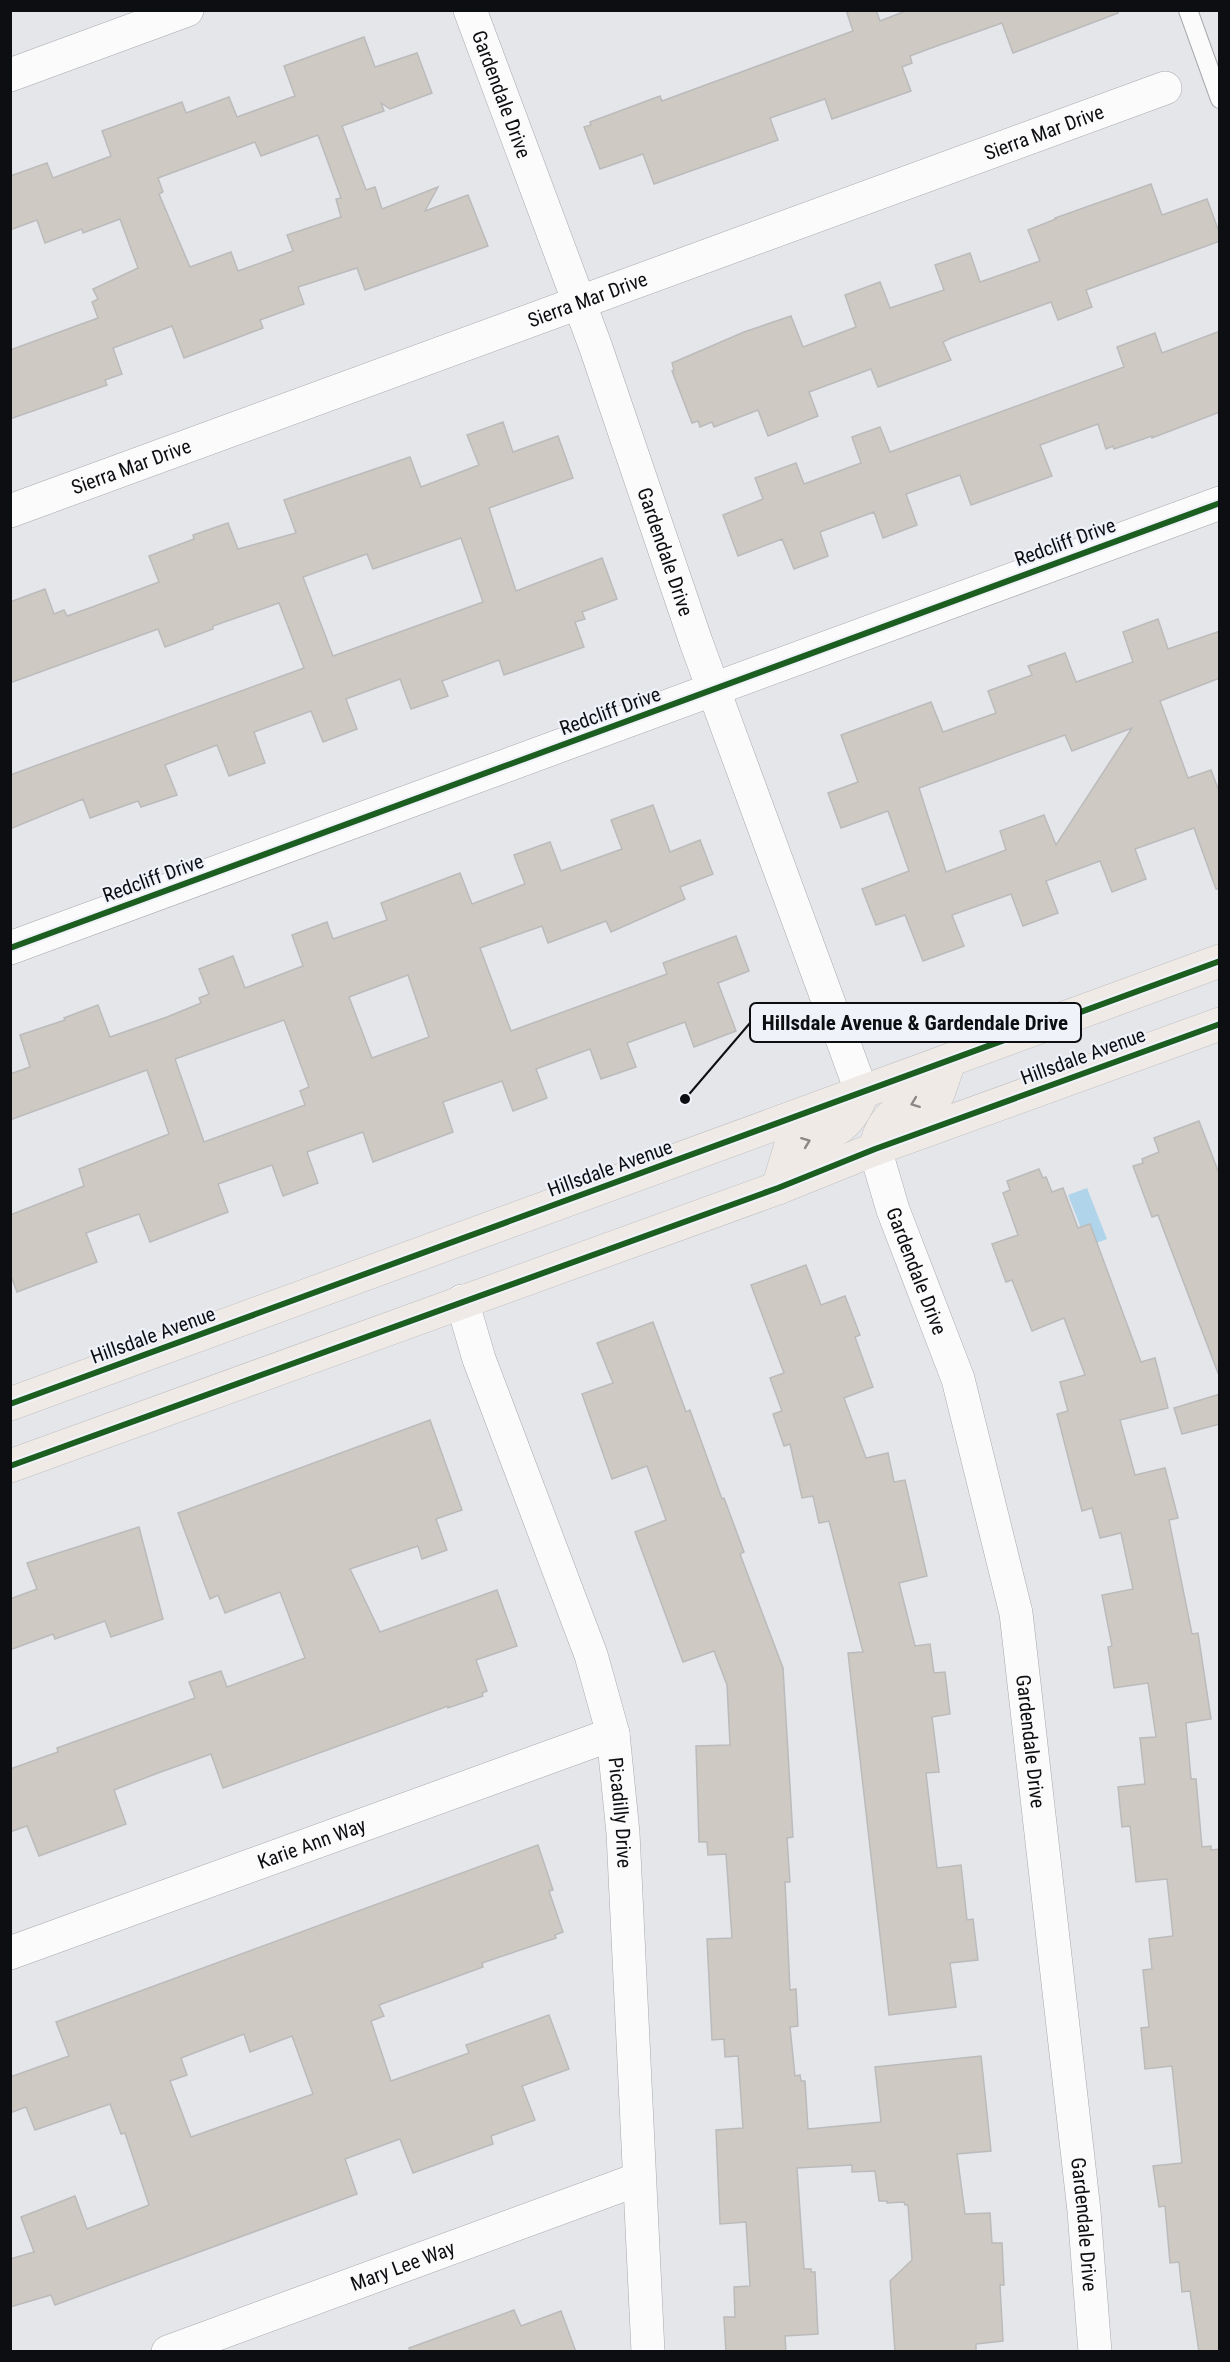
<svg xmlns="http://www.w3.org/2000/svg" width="1230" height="2362" viewBox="0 0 1230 2362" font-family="'Roboto Condensed',sans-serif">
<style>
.water{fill:#b0d4ea}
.building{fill:#cec9c2;stroke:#bbbbbc;stroke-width:1.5;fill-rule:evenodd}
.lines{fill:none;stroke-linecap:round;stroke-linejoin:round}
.service-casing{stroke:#a8a9ac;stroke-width:20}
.minor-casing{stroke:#a8a9ac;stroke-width:34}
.trunk-casing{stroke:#c0c1c4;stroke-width:34}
.service{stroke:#fbfbfc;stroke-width:18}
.minor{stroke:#fbfbfc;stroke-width:33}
.trunk{stroke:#f0eae6;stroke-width:33}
.cycleway-casing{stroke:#f0f2fa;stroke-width:10}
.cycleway{stroke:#1b5e20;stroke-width:6}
.oneway{stroke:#8a8786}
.labels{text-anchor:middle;stroke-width:4.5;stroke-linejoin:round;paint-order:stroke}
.street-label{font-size:20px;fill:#0d0e11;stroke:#f0f2fa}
.leader{fill:none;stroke:#0d0e11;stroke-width:2}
.callout-dot{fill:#0d0e11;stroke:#f0f2fa;stroke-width:2}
.callout{fill:#f0f2fa;stroke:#0d0e11;stroke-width:2}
.callout-label{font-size:21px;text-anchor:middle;font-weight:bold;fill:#0d0e11}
</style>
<rect width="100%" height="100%" fill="#e5e6ea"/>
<path class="water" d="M 1087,1188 L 1107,1239 L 1088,1246 L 1068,1195 Z"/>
<g class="building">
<path d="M 846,10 L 876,10 L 880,21 L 908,10 L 1117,10 L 1118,13 L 1013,53 L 1002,23 L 934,47 L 910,56 L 912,63 L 902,67 L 911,91 L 832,119 L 825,99 L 770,118 L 778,140 L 654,184 L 643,154 L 600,169 L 584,127 L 591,125 L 590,122 L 660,96 L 662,101 L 853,31 Z"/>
<path d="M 364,37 L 375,67 L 417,53 L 432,93 L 390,109 L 381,103 L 384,111 L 342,126 L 366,190 L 375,187 L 382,209 L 438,187 L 425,211 L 468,195 L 488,246 L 365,290 L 357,268 L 298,287 L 304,304 L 260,320 L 263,328 L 184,358 L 172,326 L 113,348 L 122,374 L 105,380 L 107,385 L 10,419 L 10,350 L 98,318 L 92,302 L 98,299 L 93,289 L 138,268 L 120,219 L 83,233 L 82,229 L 45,243 L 37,220 L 10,230 L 10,176 L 47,163 L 53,178 L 111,156 L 102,131 L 182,102 L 186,113 L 229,97 L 237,117 L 295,96 L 284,66 ZM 318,135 L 341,198 L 336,199 L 341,217 L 287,235 L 293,251 L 238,271 L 231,252 L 190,267 L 159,194 L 163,192 L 158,178 L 255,142 L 261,156 Z"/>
<path d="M 1151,184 L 1162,215 L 1207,199 L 1220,235 L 1220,241 L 1086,290 L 1092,307 L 1058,320 L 1051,302 L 951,338 L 943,342 L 951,360 L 878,387 L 871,369 L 809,392 L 818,416 L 768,436 L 758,410 L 714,427 L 712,422 L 700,427 L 698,421 L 692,423 L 672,371 L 674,370 L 672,363 L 744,332 L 791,316 L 803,347 L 856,327 L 845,295 L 880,282 L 890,308 L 944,290 L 935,265 L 970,253 L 980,282 L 1040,261 L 1028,230 L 1056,219 L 1055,218 Z"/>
<path d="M 1220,331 L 1220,412 L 1152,438 L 1152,436 L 1114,449 L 1113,446 L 1106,449 L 1098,424 L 1040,445 L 1052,476 L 971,505 L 960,475 L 906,494 L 917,525 L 883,538 L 874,512 L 820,532 L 828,556 L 794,569 L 782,539 L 738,556 L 723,515 L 763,499 L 755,478 L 796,463 L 804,484 L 861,463 L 852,437 L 880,427 L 890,452 L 1124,367 L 1117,347 L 1155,333 L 1162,353 Z"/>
<path d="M 503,422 L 513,452 L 558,436 L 573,478 L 489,508 L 516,591 L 602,558 L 617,599 L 582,612 L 585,619 L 575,622 L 584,647 L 504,675 L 499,660 L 442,681 L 448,696 L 411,709 L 400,679 L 346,699 L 357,729 L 323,742 L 311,711 L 254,732 L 265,763 L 229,776 L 217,745 L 165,765 L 177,795 L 141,807 L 138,801 L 90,818 L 83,799 L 10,829 L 10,775 L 304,668 L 279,603 L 213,626 L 213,629 L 165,647 L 158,629 L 10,683 L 10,602 L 45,589 L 54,614 L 64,610 L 67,616 L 95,606 L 159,582 L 149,556 L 194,539 L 193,535 L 228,523 L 238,549 L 296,533 L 284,500 L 410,457 L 421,487 L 479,465 L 467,435 ZM 461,538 L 483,602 L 333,656 L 303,577 L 367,554 L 373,569 Z"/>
<path d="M 1158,619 L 1168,649 L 1220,631 L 1220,678 L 1160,701 L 1188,778 L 1211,770 L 1220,794 L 1220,889 L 1216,889 L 1194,828 L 1135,849 L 1146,879 L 1112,892 L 1100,861 L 1046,881 L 1058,913 L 1023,926 L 1011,894 L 952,915 L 964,946 L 923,961 L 905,915 L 876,925 L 862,889 L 909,871 L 888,811 L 841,828 L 828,793 L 858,782 L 841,735 L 931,702 L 943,732 L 996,713 L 988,691 L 1032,675 L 1028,666 L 1065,653 L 1076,682 L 1133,662 L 1123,632 ZM 1132,728 L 1056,845 L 1044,815 L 1000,831 L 1006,850 L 946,872 L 919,788 L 1065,735 L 1072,751 Z"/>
<path d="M 653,805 L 670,852 L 700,840 L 713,874 L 680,887 L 685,899 L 611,932 L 606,921 L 548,943 L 542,926 L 480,948 L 499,999 L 511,1031 L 667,974 L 663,963 L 736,936 L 749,971 L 718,983 L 736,1031 L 694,1047 L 685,1022 L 627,1043 L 636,1067 L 601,1079 L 590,1049 L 536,1069 L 547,1098 L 513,1111 L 502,1081 L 443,1102 L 453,1132 L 373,1162 L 363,1132 L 307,1152 L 318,1183 L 283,1196 L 272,1165 L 218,1184 L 228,1212 L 150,1242 L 139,1214 L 86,1233 L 97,1262 L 17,1292 L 10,1273 L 10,1215 L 84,1186 L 79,1169 L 169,1134 L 147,1070 L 10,1120 L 10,1074 L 30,1067 L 20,1035 L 65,1020 L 64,1018 L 98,1005 L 110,1037 L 167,1017 L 201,1003 L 199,998 L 209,994 L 199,969 L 233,956 L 245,988 L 303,966 L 292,935 L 327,922 L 333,939 L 387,920 L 381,903 L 460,873 L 472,904 L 525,884 L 514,855 L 550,842 L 561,871 L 622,849 L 611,820 ZM 408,975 L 429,1037 L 372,1058 L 349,997 ZM 284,1020 L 309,1087 L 300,1091 L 305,1105 L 204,1142 L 175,1059 Z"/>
<path d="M 1199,1121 L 1220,1176 L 1220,1372 L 1218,1373 L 1158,1215 L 1152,1217 L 1133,1166 L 1143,1163 L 1142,1159 L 1159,1152 L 1154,1138 Z"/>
<path d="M 1039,1169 L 1043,1178 L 1046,1177 L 1052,1192 L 1063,1188 L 1078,1228 L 1090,1224 L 1141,1362 L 1155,1358 L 1168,1408 L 1120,1420 L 1135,1475 L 1165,1468 L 1178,1518 L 1169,1520 L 1192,1634 L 1198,1633 L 1211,1719 L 1186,1723 L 1191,1779 L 1196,1779 L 1202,1847 L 1211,1846 L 1211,1850 L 1220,1849 L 1220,2352 L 1199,2352 L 1190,2291 L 1182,2292 L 1179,2262 L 1170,2263 L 1165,2206 L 1159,2207 L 1153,2166 L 1182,2163 L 1172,2066 L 1145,2069 L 1141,2028 L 1149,2027 L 1143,1970 L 1152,1969 L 1149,1939 L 1173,1936 L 1167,1879 L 1136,1882 L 1130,1826 L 1122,1827 L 1118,1787 L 1145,1784 L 1140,1738 L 1156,1737 L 1148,1683 L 1114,1688 L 1108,1647 L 1112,1646 L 1102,1595 L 1133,1589 L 1121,1533 L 1100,1538 L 1092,1508 L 1082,1511 L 1057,1414 L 1068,1411 L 1060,1382 L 1085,1375 L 1064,1318 L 1032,1331 L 1012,1280 L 1006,1282 L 992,1244 L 1018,1235 L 1003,1193 L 1010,1190 L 1007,1181 Z"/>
<path d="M 806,1265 L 821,1305 L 845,1296 L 860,1335 L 855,1337 L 873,1387 L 844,1398 L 866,1458 L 888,1453 L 894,1482 L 905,1480 L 927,1576 L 899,1583 L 915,1646 L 930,1644 L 934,1673 L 945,1672 L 950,1714 L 932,1717 L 939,1772 L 926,1773 L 937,1868 L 961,1865 L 967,1920 L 973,1919 L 978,1960 L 950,1963 L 956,2007 L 889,2015 L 848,1653 L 863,1652 L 829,1521 L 819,1523 L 813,1496 L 802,1498 L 790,1444 L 784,1446 L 773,1414 L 782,1411 L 770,1378 L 784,1373 L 751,1285 Z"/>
<path d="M 653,1322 L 686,1412 L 690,1410 L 722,1499 L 724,1498 L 744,1552 L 740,1554 L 783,1668 L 793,1837 L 787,1838 L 790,1882 L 785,1882 L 790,1990 L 796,1989 L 798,2026 L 790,2027 L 795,2076 L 800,2075 L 801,2081 L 805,2081 L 808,2129 L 881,2122 L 875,2067 L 981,2056 L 991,2151 L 957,2154 L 965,2214 L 990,2213 L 992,2243 L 1002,2243 L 1004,2285 L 1000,2285 L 1003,2341 L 976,2344 L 976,2352 L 895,2352 L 890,2281 L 912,2260 L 908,2205 L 905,2205 L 904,2202 L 887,2203 L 887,2201 L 879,2201 L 875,2171 L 852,2172 L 852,2165 L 797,2168 L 804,2269 L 811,2269 L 811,2272 L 815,2272 L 818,2334 L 785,2336 L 786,2352 L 726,2352 L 724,2317 L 735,2317 L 734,2287 L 750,2286 L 746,2222 L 720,2224 L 716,2130 L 743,2128 L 738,2056 L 725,2057 L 724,2039 L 712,2040 L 707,1939 L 732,1938 L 726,1854 L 708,1855 L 707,1842 L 699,1842 L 696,1746 L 730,1745 L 727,1685 L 714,1651 L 683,1662 L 635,1532 L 666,1520 L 647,1466 L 612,1479 L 582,1394 L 613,1383 L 597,1343 Z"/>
<path d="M 1220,1394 L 1220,1424 L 1182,1434 L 1174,1408 Z"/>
<path d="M 430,1420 L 462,1510 L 436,1519 L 447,1550 L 422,1559 L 418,1546 L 350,1569 L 380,1632 L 497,1590 L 517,1646 L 476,1660 L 487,1691 L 482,1693 L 483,1696 L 448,1708 L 448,1706 L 223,1788 L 211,1754 L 158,1773 L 114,1790 L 126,1824 L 39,1856 L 27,1826 L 10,1832 L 10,1769 L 58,1752 L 57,1748 L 195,1698 L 189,1682 L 221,1671 L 227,1687 L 305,1658 L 280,1592 L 225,1613 L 218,1595 L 210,1599 L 178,1513 Z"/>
<path d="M 139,1527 L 163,1619 L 111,1637 L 105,1621 L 55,1639 L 53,1634 L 10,1650 L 10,1599 L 37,1589 L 27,1563 Z"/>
<path d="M 538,1845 L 553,1890 L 549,1891 L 563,1932 L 555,1935 L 556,1938 L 482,1963 L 483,1967 L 379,2005 L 384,2016 L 371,2021 L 391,2081 L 469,2053 L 466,2045 L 549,2015 L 569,2069 L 522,2086 L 535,2120 L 491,2136 L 493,2144 L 413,2173 L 400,2139 L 345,2159 L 357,2194 L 55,2305 L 51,2295 L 10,2307 L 10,2259 L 34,2252 L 21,2217 L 75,2196 L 87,2229 L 149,2205 L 125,2133 L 121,2134 L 110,2104 L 35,2130 L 26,2107 L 10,2113 L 10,2077 L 69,2056 L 56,2022 ZM 244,2034 L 250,2052 L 292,2036 L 313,2094 L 191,2137 L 170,2081 L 187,2075 L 181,2058 Z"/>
<path d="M 514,2310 L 521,2326 L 561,2311 L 576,2352 L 410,2352 L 409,2348 Z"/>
</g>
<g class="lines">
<defs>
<path id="service" d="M 1188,10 L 1220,99"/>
<g id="minor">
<path id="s1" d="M 470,10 L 595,345 L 696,642 L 862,1093"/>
<path d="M 10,75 L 187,10"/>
<path id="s2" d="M 10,511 L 1165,88"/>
<path d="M 10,948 L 1220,503"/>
<path id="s3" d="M 875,1149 L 893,1210 L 958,1379 L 1016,1613 L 1084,2211 L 1095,2352"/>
<path id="s4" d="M 462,1301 L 479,1359 L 591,1655 L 613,1734 L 623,1833 L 648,2352"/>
<path id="s5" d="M 10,1953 L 613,1734"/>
<path id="s6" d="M 168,2352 L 639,2179"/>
</g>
<g id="trunk">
<path d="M 875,1149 C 884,1110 904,1107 938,1094 L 949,1062"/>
<path d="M 778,1188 L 790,1148 C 826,1134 849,1133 862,1093"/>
<path d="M 10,1404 L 1220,961"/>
<path d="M 10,1466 L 778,1188 L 875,1149 L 1220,1024"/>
</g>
</defs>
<use href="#service" class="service-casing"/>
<use href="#minor" class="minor-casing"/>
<use href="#trunk" class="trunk-casing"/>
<use href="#service" class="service"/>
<use href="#minor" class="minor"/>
<use href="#trunk" class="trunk"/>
<defs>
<g id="cycleway">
<path d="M 10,948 L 1220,503"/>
<path d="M 10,1404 L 1220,961"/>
<path d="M 10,1466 L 778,1188 L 875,1149 L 1220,1024"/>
</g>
</defs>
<use href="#cycleway" class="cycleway-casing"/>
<use href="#cycleway" class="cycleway"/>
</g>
<defs><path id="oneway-chevron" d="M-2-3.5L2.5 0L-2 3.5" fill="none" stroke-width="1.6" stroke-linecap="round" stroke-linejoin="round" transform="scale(1.5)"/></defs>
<g class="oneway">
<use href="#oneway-chevron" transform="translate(915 1103) rotate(159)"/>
<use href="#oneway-chevron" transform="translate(806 1142) rotate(-21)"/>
</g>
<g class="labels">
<g class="street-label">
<text dy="7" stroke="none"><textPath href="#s1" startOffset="90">Gardendale Drive</textPath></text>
<text dy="7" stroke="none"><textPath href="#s2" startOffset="1101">Sierra Mar Drive</textPath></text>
<text dy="7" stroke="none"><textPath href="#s2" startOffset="615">Sierra Mar Drive</textPath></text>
<text dy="7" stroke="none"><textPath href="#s2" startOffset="129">Sierra Mar Drive</textPath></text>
<text transform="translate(1065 542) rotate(-20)" y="7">Redcliff Drive</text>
<text dy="7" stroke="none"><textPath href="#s1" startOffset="576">Gardendale Drive</textPath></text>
<text transform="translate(610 711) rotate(-20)" y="7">Redcliff Drive</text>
<text transform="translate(153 878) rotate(-20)" y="7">Redcliff Drive</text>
<text transform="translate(1083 1056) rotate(-20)" y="7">Hillsdale Avenue</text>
<text transform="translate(610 1168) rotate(-20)" y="7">Hillsdale Avenue</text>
<text dy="7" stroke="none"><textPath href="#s3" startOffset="129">Gardendale Drive</textPath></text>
<text transform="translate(153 1335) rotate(-20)" y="7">Hillsdale Avenue</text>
<text dy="7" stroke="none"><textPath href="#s3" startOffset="615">Gardendale Drive</textPath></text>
<text dy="7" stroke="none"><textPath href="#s4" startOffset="538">Picadilly Drive</textPath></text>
<text dy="7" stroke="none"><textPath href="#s5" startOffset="321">Karie Ann Way</textPath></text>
<text dy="7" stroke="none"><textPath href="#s3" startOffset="1101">Gardendale Drive</textPath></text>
<text dy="7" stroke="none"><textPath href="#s6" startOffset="250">Mary Lee Way</textPath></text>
</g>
</g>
<path class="leader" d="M685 1099L750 1023"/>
<circle class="callout-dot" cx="685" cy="1099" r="6"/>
<rect class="callout" x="750" y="1003" width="331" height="39" rx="6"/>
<g class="callout-label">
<text x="915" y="1030">Hillsdale Avenue &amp; Gardendale Drive</text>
</g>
<rect width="1230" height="2362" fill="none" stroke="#0d0e11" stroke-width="24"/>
</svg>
